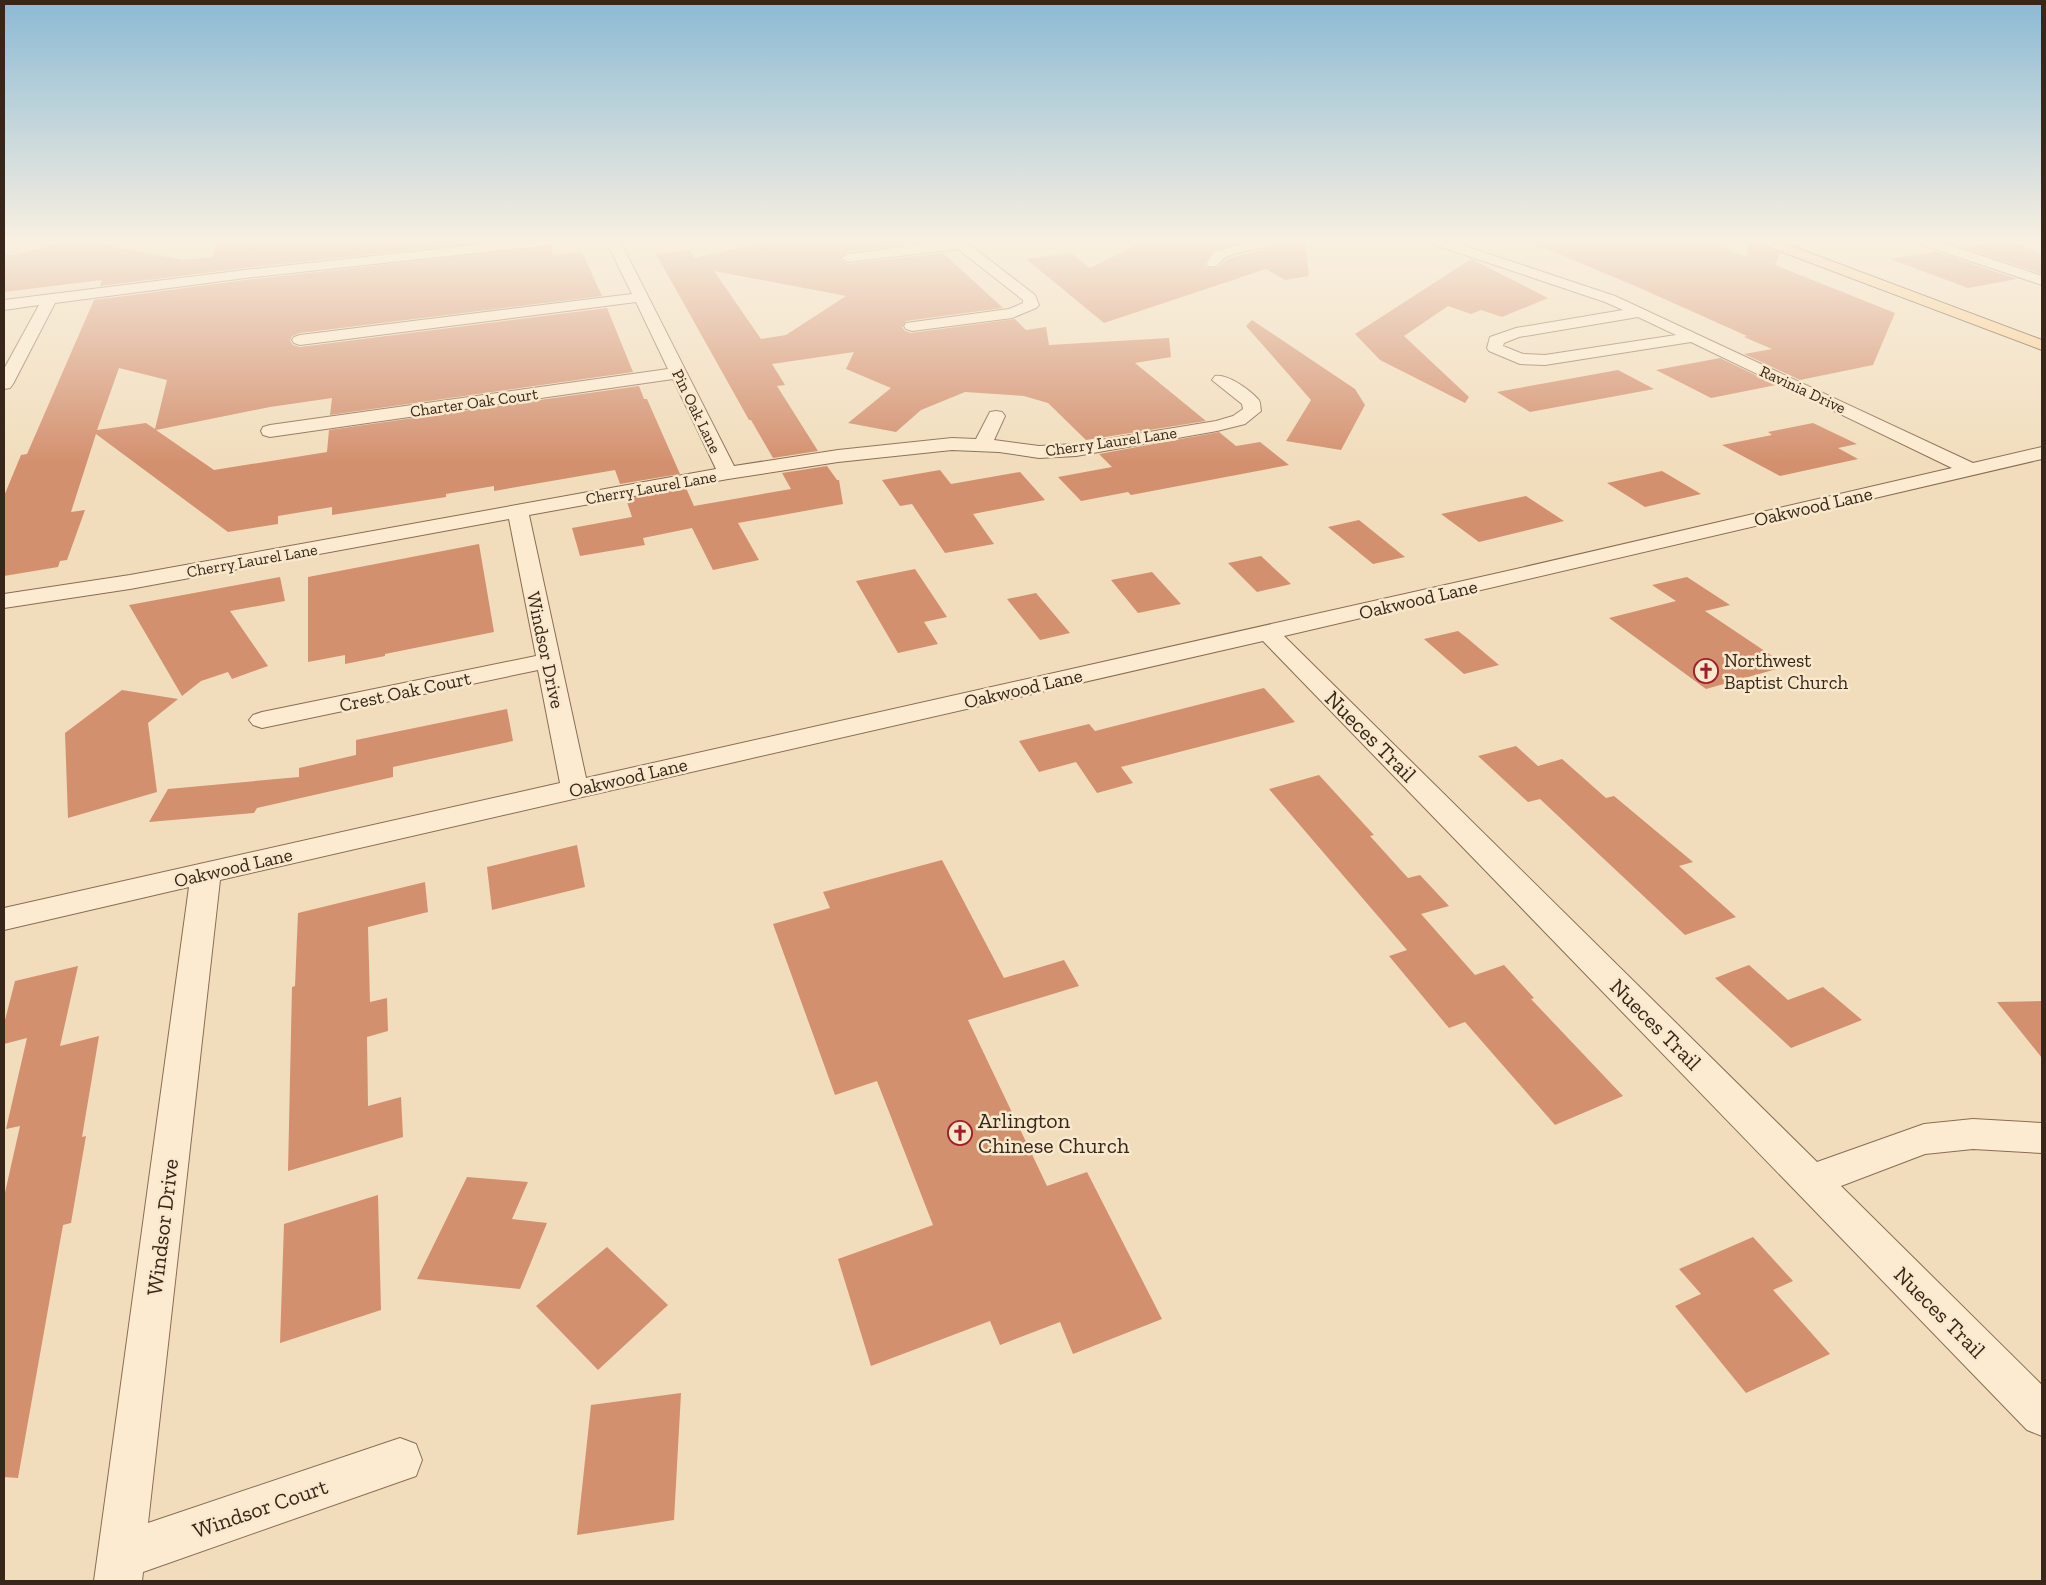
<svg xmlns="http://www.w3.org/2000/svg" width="2046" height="1585" viewBox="0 0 2046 1585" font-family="'Zilla Slab',serif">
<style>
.building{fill:#d3906f;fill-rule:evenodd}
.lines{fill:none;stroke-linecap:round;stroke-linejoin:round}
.minor-casing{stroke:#8a6c54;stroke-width:2}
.major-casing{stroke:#573b29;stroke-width:2}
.minor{fill:#fcebd0;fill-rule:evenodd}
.major{fill:#f9cf90;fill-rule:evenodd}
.labels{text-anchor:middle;stroke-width:5;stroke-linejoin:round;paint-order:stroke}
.far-street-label{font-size:16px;fill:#38261a;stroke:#f8e8cc}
.street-label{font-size:19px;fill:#38261a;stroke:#f8e8cc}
.poi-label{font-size:19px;fill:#38261a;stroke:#f8e8cc;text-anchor:start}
.near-street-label{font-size:22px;fill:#38261a;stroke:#f8e8cc}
.near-poi-label{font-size:22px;fill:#38261a;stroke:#f8e8cc;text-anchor:start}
</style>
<rect width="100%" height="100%" fill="#f1ddbc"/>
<g class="building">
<path d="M 68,241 L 84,241 L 183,260 L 213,257 L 217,241 L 496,241 L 253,267 L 100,286 L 102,280 L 4,292 L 4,255 L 15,255 Z"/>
<path d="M 769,241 L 930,241 L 848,252 L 839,259 L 848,264 L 943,253 L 1003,308 L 906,321 L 902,327 L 905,331 L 911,333 L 1015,319 L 1026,330 L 1046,327 L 1049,345 L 1169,338 L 1171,357 L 1135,363 L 1206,421 L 1086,440 L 1048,403 L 1024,396 L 965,392 L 921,410 L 896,432 L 848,423 L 891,388 L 846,369 L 854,352 L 772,364 L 785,385 L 777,386 L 818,451 L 773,458 L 751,420 L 749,420 L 656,254 L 690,250 L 695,258 ZM 714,271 L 846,296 L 786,335 L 761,339 Z"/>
<path d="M 1164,241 L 1249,241 L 1214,250 L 1204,263 L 1206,267 L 1212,268 L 1218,267 L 1229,258 L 1279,246 L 1283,241 L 1305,241 L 1309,276 L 1285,280 L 1266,269 L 1104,323 L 1026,259 L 1071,253 L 1090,268 L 1139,244 Z"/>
<path d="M 1528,241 L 1707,241 L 1747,257 L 1747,241 L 1757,241 L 1760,246 L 1780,253 L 1775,265 L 1895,313 L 1873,365 L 1800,380 L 1744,354 L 1772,349 L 1744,337 L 1747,336 L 1642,289 Z"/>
<path d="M 2006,241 L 2042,253 L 2042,274 L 1963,248 Z"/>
<path d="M 551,246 L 552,255 L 582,252 L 602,296 L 300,333 L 292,336 L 290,341 L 293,345 L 300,347 L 607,308 L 633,372 L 330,415 L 332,398 L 270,407 L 156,430 L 214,470 L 327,452 L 329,430 L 639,386 L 644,399 L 647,399 L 680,474 L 620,484 L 615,470 L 494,491 L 494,486 L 446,494 L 446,497 L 332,515 L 332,507 L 278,516 L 278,524 L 228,532 L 96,434 L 71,512 L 85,510 L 67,560 L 60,561 L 58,567 L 4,576 L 4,496 L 21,455 L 27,454 L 94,300 L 253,279 ZM 119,368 L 167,380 L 155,429 L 146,423 L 97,430 Z"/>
<path d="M 1937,252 L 2017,279 L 1968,288 L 1890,259 Z"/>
<path d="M 1471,259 L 1548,298 L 1502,317 L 1481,310 L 1471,314 L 1448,306 L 1404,336 L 1469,397 L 1465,403 L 1380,360 L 1355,334 Z"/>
<path d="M 1252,320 L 1355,389 L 1365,405 L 1341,450 L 1286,441 L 1311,400 L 1246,326 Z"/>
<path d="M 1720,358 L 1776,385 L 1711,398 L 1656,370 Z"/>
<path d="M 1618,370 L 1654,389 L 1530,412 L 1497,392 Z"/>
<path d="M 1813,423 L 1857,444 L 1838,448 L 1858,459 L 1780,476 L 1722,445 L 1772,435 L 1768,432 Z"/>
<path d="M 1219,432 L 1236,446 L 1260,442 L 1289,465 L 1131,495 L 1128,492 L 1081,501 L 1058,477 L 1112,467 L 1099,454 Z"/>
<path d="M 827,466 L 837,480 L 839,480 L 843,504 L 738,523 L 759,560 L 713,570 L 692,528 L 643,538 L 645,545 L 580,556 L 572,528 L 632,517 L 626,499 L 686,488 L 694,506 L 791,489 L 782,473 Z"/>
<path d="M 940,470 L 951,484 L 1020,472 L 1045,500 L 973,514 L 994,544 L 945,553 L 912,504 L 900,506 L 882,480 Z"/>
<path d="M 1662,471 L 1701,494 L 1645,507 L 1607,483 Z"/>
<path d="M 1526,496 L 1564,521 L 1479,542 L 1441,514 Z"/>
<path d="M 1359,520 L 1405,557 L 1373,564 L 1328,527 Z"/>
<path d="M 479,544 L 494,632 L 385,654 L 385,656 L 345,664 L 345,655 L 308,662 L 308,577 Z"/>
<path d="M 1261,556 L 1291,584 L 1257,592 L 1228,563 Z"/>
<path d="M 915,569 L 947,617 L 924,622 L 938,644 L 898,653 L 856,581 Z"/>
<path d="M 1152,572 L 1181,604 L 1138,613 L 1111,580 Z"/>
<path d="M 280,577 L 285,601 L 230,611 L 268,666 L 232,679 L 228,672 L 201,681 L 182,696 L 129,605 Z"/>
<path d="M 1687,577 L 1730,605 L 1705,611 L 1787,666 L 1706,689 L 1609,618 L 1676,601 L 1652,585 Z"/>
<path d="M 1036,593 L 1070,633 L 1040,640 L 1007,599 Z"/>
<path d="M 1458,631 L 1467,638 L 1499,665 L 1464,674 L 1424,639 Z"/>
<path d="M 1264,688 L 1295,722 L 1121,767 L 1133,783 L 1097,793 L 1076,762 L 1039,772 L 1019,741 L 1089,724 L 1095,731 Z"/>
<path d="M 122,690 L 178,699 L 148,723 L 157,792 L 68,818 L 65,733 Z"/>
<path d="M 507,709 L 513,741 L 393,767 L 393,777 L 257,808 L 254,813 L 149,822 L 168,789 L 299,777 L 299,768 L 356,755 L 356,740 Z"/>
<path d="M 1516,746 L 1538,766 L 1562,759 L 1606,798 L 1614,796 L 1693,862 L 1679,866 L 1736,917 L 1685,935 L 1540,799 L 1528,802 L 1478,756 Z"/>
<path d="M 1319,775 L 1374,835 L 1370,836 L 1408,878 L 1420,875 L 1449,906 L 1421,914 L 1475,975 L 1504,965 L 1534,998 L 1531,999 L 1623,1096 L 1555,1125 L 1465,1022 L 1449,1028 L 1389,956 L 1407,950 L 1269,789 Z"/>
<path d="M 577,845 L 585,887 L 492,910 L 487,867 Z"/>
<path d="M 942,860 L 1004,978 L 1064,960 L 1079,986 L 968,1020 L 1047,1186 L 1087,1172 L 1162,1319 L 1073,1354 L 1060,1322 L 1000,1345 L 990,1321 L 871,1366 L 838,1259 L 933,1225 L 877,1081 L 835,1095 L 773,924 L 830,908 L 823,892 Z"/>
<path d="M 425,882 L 428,912 L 368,927 L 370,1002 L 387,998 L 388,1031 L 367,1037 L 368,1106 L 401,1097 L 403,1137 L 288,1171 L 292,987 L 295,986 L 298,913 Z"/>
<path d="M 1749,965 L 1788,1000 L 1823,987 L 1862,1020 L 1791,1048 L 1715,978 Z"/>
<path d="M 78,966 L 60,1046 L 99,1036 L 82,1137 L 86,1136 L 71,1223 L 63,1225 L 18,1478 L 4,1477 L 4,1197 L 20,1126 L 6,1129 L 27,1038 L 4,1044 L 4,1024 L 15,981 Z"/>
<path d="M 2042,1001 L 2042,1058 L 1997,1002 Z"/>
<path d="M 467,1177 L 528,1182 L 512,1219 L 547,1223 L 520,1289 L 417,1279 Z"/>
<path d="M 378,1195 L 381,1310 L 280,1343 L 284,1224 Z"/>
<path d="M 1753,1237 L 1793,1281 L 1773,1290 L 1830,1354 L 1746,1393 L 1675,1306 L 1701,1294 L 1679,1269 Z"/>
<path d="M 607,1247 L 668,1305 L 598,1370 L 536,1306 Z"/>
<path d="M 681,1393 L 674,1520 L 577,1535 L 591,1405 Z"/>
</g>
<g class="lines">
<defs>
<g id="minor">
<path d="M 513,241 L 557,241 L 550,245 L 253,277 L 55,303 L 13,384 L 10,388 L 4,389 L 4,369 L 39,305 L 4,310 L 4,300 L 253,269 Z"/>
<path d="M 606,241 L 620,241 L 734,466 L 838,450 L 952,438 L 976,439 L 990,412 L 996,411 L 1002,412 L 1005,416 L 994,440 L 1039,446 L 1076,444 L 1216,421 L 1233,416 L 1243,409 L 1242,404 L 1212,380 L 1215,376 C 1227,373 1250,390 1258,399 C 1261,402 1260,407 1261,411 L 1245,424 L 1217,431 L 1076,456 L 1039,458 L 999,452 L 952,450 L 838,462 L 728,479 L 529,515 L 586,778 L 1503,572 L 1952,468 L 1691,342 L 1545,365 L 1520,364 L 1489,351 L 1487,348 L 1490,337 L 1516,328 L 1623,310 L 1605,302 L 1432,244 L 1430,241 L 1450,241 L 1615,296 L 1973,463 L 2042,447 L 2042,459 L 1284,636 L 1817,1162 L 1924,1124 L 1973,1119 L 2042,1123 L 2042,1153 L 1973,1149 L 1925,1154 L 1841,1186 L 2042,1385 L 2042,1436 L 2027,1430 L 1263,641 L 220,880 L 148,1523 L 400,1438 L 416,1444 L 422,1460 L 416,1476 L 143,1572 L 142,1581 L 94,1581 L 189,887 L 4,930 L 4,908 L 560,783 L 538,670 L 262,728 L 253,725 L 249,720 L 253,715 L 262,712 L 536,656 L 509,519 L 130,589 L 4,608 L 4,594 L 130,575 L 716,469 L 673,379 L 270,437 L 263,435 L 261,431 L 263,427 L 270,425 L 668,369 L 636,302 L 300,345 L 294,343 L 292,340 L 294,337 L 300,335 L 632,294 ZM 1638,317 L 1676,335 L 1545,355 L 1523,354 L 1503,346 L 1504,343 L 1519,337 Z"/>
<path d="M 949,241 L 965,241 L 1035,295 L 1039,305 L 1036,308 L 1012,318 L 912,331 L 906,329 L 904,326 L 906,323 L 1009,309 L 1023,303 L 1023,300 L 958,249 L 848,262 L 841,258 L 848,254 Z"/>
<path d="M 1257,241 L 1281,241 L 1279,244 C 1262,248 1244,250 1228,256 C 1219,260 1220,269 1208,266 L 1206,263 L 1215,251 Z"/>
<path d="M 1917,241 L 1937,241 L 2042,276 L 2042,285 L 1919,244 Z"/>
</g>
<path id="major" d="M 1759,241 L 1778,241 L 2042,340 L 2042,350 L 1761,244 Z"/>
</defs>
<use href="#minor" class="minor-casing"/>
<use href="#major" class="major-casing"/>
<use href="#minor" class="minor"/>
<use href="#major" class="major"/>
</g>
<linearGradient id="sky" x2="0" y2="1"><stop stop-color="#8bbad4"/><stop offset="0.52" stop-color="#f9f0e1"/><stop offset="1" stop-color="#f9f0e1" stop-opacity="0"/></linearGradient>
<rect width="2046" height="463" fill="url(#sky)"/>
<defs>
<symbol id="church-ring" viewBox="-11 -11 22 22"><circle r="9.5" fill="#f8e8cc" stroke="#9e1f2b" stroke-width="1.5"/><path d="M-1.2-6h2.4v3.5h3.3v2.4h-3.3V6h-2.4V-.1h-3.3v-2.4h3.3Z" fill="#9e1f2b"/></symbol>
</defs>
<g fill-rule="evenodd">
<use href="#church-ring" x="1692" y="657" width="28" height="28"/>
<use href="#church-ring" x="946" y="1119" width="28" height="28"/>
</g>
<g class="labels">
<g class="far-street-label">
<text transform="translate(1803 389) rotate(25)" y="6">Ravinia Drive</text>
<text transform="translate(474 402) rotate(-8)" y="6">Charter Oak Court</text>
<text transform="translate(697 411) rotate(64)" y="6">Pin Oak Lane</text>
<text transform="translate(1111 441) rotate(-8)" y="6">Cherry Laurel Lane</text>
<text transform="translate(651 487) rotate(-10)" y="6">Cherry Laurel Lane</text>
<text transform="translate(252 560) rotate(-10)" y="6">Cherry Laurel Lane</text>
</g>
<g class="street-label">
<text transform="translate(1813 506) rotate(-13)" y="7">Oakwood Lane</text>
<text transform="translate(1418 599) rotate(-13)" y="7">Oakwood Lane</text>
<text transform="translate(546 650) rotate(78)" y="7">Windsor Drive</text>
<text transform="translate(1023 688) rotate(-13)" y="7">Oakwood Lane</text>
<text transform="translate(405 691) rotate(-12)" y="7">Crest Oak Court</text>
<text transform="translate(628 777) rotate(-13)" y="7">Oakwood Lane</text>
<text transform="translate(233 867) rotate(-13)" y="7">Oakwood Lane</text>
</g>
<g class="poi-label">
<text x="1724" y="667">Northwest<tspan x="1724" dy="22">Baptist Church</tspan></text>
</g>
<g class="near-street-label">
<text transform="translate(1371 736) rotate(45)" y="8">Nueces Trail</text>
<text transform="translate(1656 1024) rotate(45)" y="8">Nueces Trail</text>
<text transform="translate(162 1227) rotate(-83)" y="8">Windsor Drive</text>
<text transform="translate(1940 1312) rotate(45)" y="8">Nueces Trail</text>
<text transform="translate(260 1508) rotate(-19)" y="8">Windsor Court</text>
</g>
<g class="near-poi-label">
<text x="978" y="1128">Arlington<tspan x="978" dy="25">Chinese Church</tspan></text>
</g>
</g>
<rect width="2046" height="1585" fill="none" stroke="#38261a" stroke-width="10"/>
</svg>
